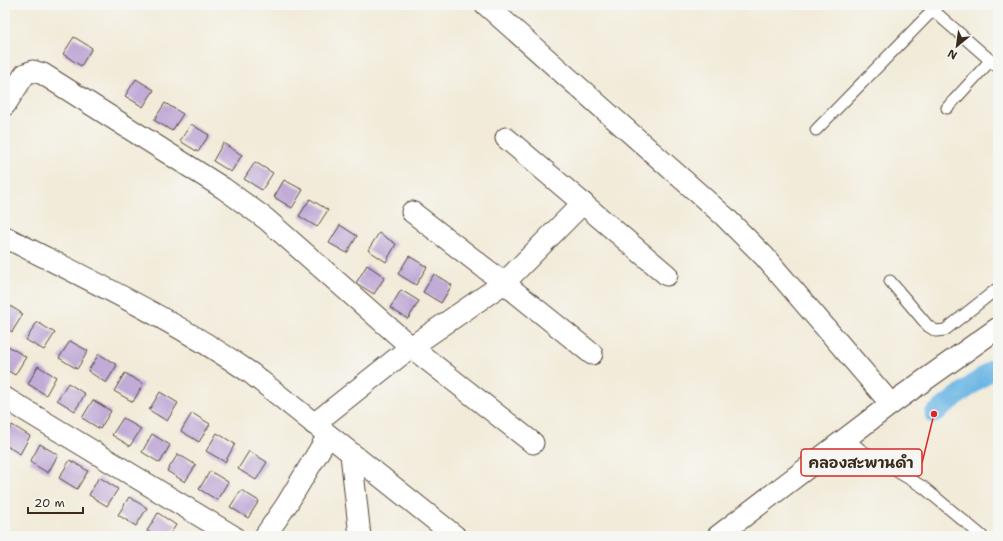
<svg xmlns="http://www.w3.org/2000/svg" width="1003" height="541" viewBox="0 0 1003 541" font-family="'Shantell Sans','Playpen Sans Thai',sans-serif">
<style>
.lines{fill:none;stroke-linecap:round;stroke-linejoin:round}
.canal{stroke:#6bb6e4;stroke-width:19}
.building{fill:#c1acd7}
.lane-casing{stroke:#56473a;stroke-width:13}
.street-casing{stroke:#56473a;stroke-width:23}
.lane{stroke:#fff;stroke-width:11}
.street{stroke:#fff;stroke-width:21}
.leader{fill:none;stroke:#d62828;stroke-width:1.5}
.callout-dot{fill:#d62828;stroke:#f6f6f2;stroke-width:1.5}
.callout{fill:#f6f6f2;stroke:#d62828;stroke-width:1.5}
.callout-label{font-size:15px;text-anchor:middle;font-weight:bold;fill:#3b2a1e}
</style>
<rect width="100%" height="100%" fill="#f6f6f2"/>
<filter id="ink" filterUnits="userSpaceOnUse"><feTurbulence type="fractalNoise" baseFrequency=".025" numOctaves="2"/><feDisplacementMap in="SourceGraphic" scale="8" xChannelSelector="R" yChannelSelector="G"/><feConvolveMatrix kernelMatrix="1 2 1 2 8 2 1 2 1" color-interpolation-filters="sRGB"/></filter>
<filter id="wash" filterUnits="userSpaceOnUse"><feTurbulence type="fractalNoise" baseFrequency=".012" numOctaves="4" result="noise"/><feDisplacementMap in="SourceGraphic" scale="16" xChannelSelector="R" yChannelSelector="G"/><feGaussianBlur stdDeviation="0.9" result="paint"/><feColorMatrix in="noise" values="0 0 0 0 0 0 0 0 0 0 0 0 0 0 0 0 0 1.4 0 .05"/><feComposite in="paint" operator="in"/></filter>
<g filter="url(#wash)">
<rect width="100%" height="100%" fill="#f2ebd9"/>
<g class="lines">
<path class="canal" d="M 934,414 L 998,365"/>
</g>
<g id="blocks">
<g class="building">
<path d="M 74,37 L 92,48 L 81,66 L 63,54 Z"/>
<path d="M 136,79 L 154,90 L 143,107 L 125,96 Z"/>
<path d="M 165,103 L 183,114 L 172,131 L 154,120 Z"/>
<path d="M 191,124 L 209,135 L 198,152 L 180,141 Z"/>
<path d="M 223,143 L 242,155 L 231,172 L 213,161 Z"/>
<path d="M 255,162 L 273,173 L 262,190 L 244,179 Z"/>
<path d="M 284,180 L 303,190 L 292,208 L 274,197 Z"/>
<path d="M 310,199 L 328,210 L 317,227 L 299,216 Z"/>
<path d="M 340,225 L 357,236 L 347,253 L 329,243 Z"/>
<path d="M 379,233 L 396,244 L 386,262 L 368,250 Z"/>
<path d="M 409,256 L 427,267 L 416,285 L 398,274 Z"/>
<path d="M 367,265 L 385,277 L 374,294 L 356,283 Z"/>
<path d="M 434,274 L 452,285 L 441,303 L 423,292 Z"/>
<path d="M 401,290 L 419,301 L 408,319 L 390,308 Z"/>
<path d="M 5,303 L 23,314 L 12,332 L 5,327 Z"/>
<path d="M 37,322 L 55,333 L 44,350 L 26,340 Z"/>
<path d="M 70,341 L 88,351 L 77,369 L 59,358 Z"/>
<path d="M 8,346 L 26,357 L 15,375 L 5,369 L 5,350 Z"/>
<path d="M 99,354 L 117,365 L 106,383 L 88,371 Z"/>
<path d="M 38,366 L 56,377 L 46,395 L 28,384 Z"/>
<path d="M 125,373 L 143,384 L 133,402 L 114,391 Z"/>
<path d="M 68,383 L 85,394 L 75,411 L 57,400 Z"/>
<path d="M 160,392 L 178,403 L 167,421 L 149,410 Z"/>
<path d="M 93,400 L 111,411 L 100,429 L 82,418 Z"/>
<path d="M 192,413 L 210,424 L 199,442 L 181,431 Z"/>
<path d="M 123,418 L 141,429 L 130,446 L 112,435 Z"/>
<path d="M 12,425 L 30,436 L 20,454 L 5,445 L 5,437 Z"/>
<path d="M 217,433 L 235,444 L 225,462 L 206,451 Z"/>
<path d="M 152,434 L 170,445 L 160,463 L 142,452 Z"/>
<path d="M 40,444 L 58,455 L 48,473 L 30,462 Z"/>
<path d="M 249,451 L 267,462 L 256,480 L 238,469 Z"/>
<path d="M 178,454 L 196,465 L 185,482 L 167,471 Z"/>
<path d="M 70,460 L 88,471 L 77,489 L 59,478 Z"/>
<path d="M 210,471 L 228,482 L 217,500 L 199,489 Z"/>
<path d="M 99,477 L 118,489 L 107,506 L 89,495 Z"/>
<path d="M 241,490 L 259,501 L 248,518 L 230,507 Z"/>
<path d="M 129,497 L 147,508 L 136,526 L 118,515 Z"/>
<path d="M 158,513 L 176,525 L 169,536 L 155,536 L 147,531 Z"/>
</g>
</g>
</g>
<g filter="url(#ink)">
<use href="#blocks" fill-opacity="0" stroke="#56473a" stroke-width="1"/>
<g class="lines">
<defs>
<g id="lane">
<path d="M 927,5 L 998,67"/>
<path d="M 947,108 L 990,61"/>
<path d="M 816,130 L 938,5"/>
<path d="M 890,281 L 928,326 L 936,331 L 945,330 L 998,288"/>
<path d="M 847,438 L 861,450 L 923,487 L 982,536"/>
</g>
<g id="street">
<path d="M 486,5 L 724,216 L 764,256 L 891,404"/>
<path d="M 5,105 L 25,74 L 33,71 L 43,74 L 223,188 L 266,219 L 411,347 L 533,443"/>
<path d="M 506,138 L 667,275"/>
<path d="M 412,212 L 504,283 L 592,354"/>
<path d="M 5,237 C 89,280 175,320 252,374 L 455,536"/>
<path d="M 5,398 L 233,536"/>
<path d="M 314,424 L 411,347 L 504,283 L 583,203"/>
<path d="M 351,454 L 360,536"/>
<path d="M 265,536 L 287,504 L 328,436"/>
<path d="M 718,536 L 891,404 L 998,328"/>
</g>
</defs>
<use href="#lane" class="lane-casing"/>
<use href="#street" class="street-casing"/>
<use href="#lane" class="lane"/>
<use href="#street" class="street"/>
</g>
</g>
<path class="leader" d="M934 414L922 463"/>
<circle class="callout-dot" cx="934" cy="414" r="4"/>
<rect class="callout" x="801" y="449" width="121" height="27" rx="4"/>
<g class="callout-label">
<text x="861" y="468">คลองสะพานดำ</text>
</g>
<rect width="1003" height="541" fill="none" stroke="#f6f6f2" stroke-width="20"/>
<g transform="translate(957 46) rotate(209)" stroke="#f6f6f2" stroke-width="3" paint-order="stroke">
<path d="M0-3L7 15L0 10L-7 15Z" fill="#3b2a1e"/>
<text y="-6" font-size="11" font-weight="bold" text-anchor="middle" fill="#3b2a1e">N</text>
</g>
<path d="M28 507v6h55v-6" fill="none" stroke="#3b2a1e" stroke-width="2"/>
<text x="34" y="507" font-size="12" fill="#3b2a1e" stroke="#f6f6f2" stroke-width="3" paint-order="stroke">20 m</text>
</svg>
